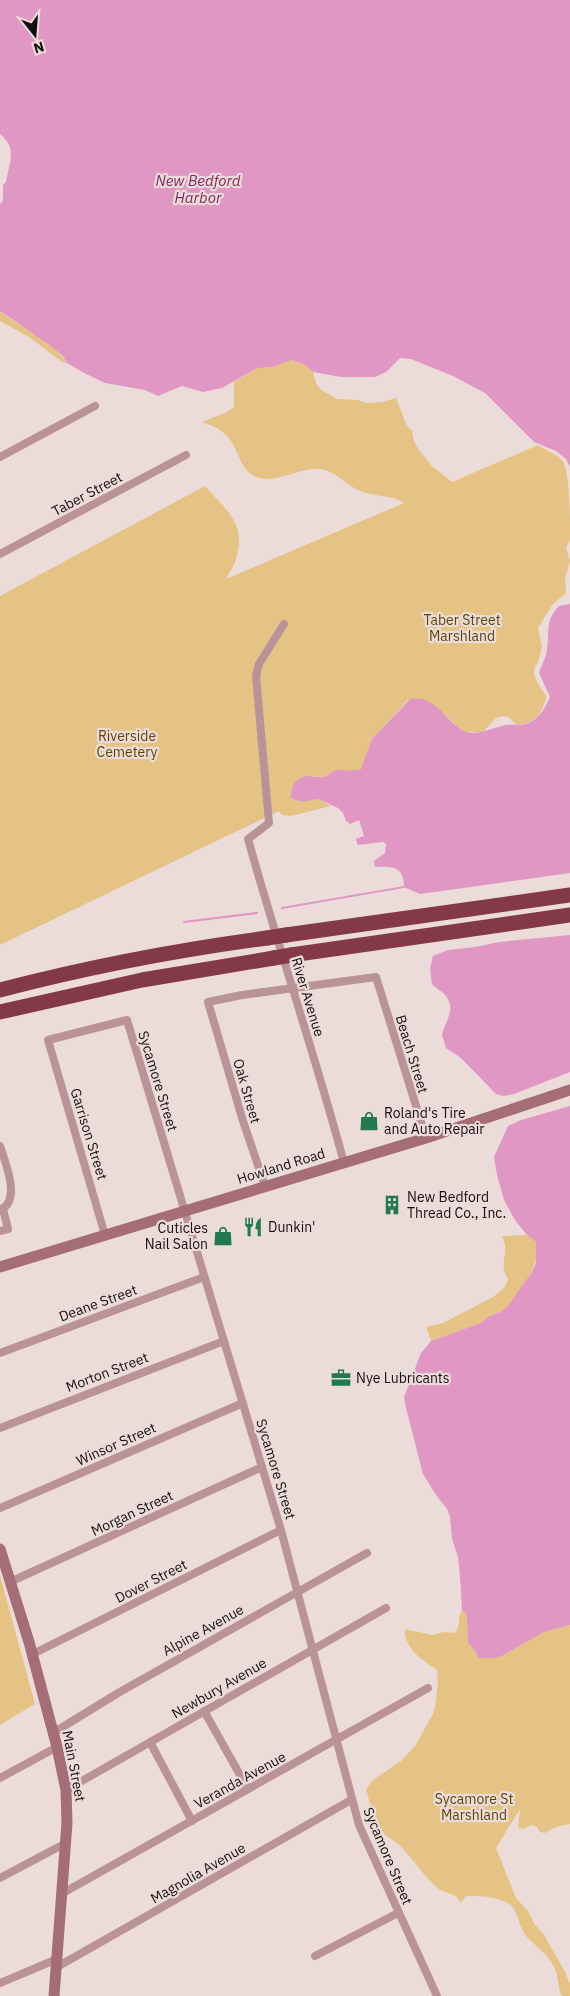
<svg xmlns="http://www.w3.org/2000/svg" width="570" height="1996" viewBox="0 0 570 1996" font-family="'IBM Plex Sans',sans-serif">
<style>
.green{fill:#e5c384}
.water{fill:#e197c3}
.pier{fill:#ecdcd9}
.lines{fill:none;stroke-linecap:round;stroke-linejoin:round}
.stream{stroke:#e197c3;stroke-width:2}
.minor{stroke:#ba9399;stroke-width:8}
.secondary{stroke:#a46d77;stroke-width:11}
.motorway{stroke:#84394a;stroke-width:15}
.motorway-bridge{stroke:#84394a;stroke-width:15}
.labels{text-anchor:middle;stroke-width:4.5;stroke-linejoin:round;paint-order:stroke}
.street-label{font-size:14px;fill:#140f0e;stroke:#ecdcd9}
.park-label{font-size:14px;fill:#5f4507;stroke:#ecdcd9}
.poi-label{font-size:14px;fill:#140f0e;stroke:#ecdcd9;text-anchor:start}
.water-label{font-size:15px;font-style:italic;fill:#7e2962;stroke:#ecdcd9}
</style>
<rect width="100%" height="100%" fill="#ecdcd9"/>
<g class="green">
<path d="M 0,311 C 21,329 52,339 67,363 L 62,362 L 29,337 L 0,321 Z"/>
<path d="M 291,360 L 304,364 L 313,372 L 316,383 L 321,390 L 337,399 L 358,400 L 367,403 L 383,402 L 396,398 L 407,426 L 412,431 L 414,441 L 419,450 L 432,466 L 452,482 L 538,445 C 547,451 558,454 564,463 C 570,480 570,519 570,540 L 566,548 L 570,561 L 565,579 L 566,593 L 553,604 L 538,628 L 542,646 L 538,663 L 535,666 L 534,674 L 537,682 L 546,696 C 544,712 534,724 517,725 C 512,722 512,718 507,717 C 495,713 490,726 483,732 L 466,732 L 457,727 L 447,716 L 408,700 L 372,739 L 361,769 L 353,772 L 337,770 L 323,777 L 307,776 L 298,802 L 318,799 L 331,806 L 291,816 L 282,815 L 279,811 L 0,945 L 0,596 L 205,486 C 228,512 248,525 235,562 C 233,568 228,574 226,579 L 404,503 C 393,495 376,497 363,492 C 344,486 335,467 313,469 C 297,470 277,482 260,478 C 239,474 239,447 226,435 C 219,428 210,425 202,422 L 227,412 L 234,407 L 234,382 L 258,368 L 273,367 Z"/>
<path d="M 527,1235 L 536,1242 C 542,1268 520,1288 507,1307 L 502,1311 L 488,1317 L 481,1323 L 431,1341 L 426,1327 L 443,1323 L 493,1297 L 505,1287 L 508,1279 C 497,1261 511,1255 502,1236 Z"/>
<path d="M 0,1575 L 35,1704 L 0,1725 Z"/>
<path d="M 462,1610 L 466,1614 L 467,1618 L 468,1643 L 476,1652 L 479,1658 L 495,1658 L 502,1656 L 544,1632 L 570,1625 L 570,1824 L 556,1827 L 545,1833 L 540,1832 L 536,1826 L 532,1825 L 523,1829 L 518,1827 L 520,1809 L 496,1848 L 516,1898 L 528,1911 L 535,1925 L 543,1933 L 565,1972 L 570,1984 L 570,1996 L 562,1996 C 557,1987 559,1976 554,1967 C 548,1954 535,1946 526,1936 C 520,1928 519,1919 515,1911 C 508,1896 480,1896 466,1896 L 461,1903 L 456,1896 L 440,1890 L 429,1880 L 400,1845 L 385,1835 L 375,1821 L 366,1789 L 374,1779 L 401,1761 L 415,1746 L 433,1714 L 435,1707 L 438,1682 L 437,1670 C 422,1660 404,1649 405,1629 L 432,1635 L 444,1632 L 455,1633 C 461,1626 457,1617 462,1610 Z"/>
</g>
<g class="water">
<path d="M 0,0 L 570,0 L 570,467 L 566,459 L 556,451 L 534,442 L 485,393 L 453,376 L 411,359 L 400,358 L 386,372 L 375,377 L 341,377 L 313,372 L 304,364 L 291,360 L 273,367 L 258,368 L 222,388 L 203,392 L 182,386 L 158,396 L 145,390 L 105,383 L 84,373 L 67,363 L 62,355 L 48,344 L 0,311 L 0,204 L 3,201 L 3,185 L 6,182 C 9,162 18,149 0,134 Z"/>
<path d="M 570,604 L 570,873 L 420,894 L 404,887 C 404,866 392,866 375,867 L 374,861 L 385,853 L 386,844 L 383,842 L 358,845 L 350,824 L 346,821 L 343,813 L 338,808 L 318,799 L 302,802 L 291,798 C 291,787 295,777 308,776 C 313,776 319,778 323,777 C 328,776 332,771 337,770 C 346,770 352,772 361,769 L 372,739 L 410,699 C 437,694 445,722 464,731 C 476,737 494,727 506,725 C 515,724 523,727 532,721 C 542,714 545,708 550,697 L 539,673 C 541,667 544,661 546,655 C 551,635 543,622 559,606 Z"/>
<path d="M 570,935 L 570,1072 L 514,1094 L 504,1096 L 496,1094 L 461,1058 L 446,1048 L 442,1035 C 445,1021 457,1009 445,995 C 442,991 436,989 432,984 L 430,969 L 433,956 L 448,950 L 475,947 L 499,942 Z"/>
<path d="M 570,1106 L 570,1625 L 544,1632 L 502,1656 L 495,1658 L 478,1658 L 476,1652 L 468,1643 L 467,1618 L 466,1614 L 462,1610 L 460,1575 L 458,1557 L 452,1539 L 450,1517 L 447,1509 L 436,1495 L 423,1474 L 406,1408 L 404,1397 L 421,1353 L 431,1341 L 481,1323 L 488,1317 L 502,1311 L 507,1307 L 532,1272 L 536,1263 L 536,1242 L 527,1235 L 515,1220 L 504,1200 L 497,1175 L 494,1157 L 508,1126 L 521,1120 Z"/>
</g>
<path class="pier" d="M 359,820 L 364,836 L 355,839 L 350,824 Z"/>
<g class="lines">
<g class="stream">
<path d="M 282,908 L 404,887"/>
<path d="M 184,922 L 257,913"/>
</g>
<g class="minor">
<path d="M 0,457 L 95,406"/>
<path d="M 0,554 L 186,455"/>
<path d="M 284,624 L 259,664 L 256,676 L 269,823 L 248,839 C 278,947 315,1054 344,1163"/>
<path d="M 0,1146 C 5,1162 22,1201 0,1210"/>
<path d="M 265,1186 L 243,1121 L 208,1002 L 242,995 L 376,977 L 426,1138"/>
<path d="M 0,1231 L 8,1229 L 3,1209"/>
<path d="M 105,1235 L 48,1040 L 127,1020 L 281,1530 L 359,1825 L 437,1996"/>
<path d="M 0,1353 L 204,1277"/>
<path d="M 0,1428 L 224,1341"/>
<path d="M 0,1508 L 243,1403"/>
<path d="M 12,1581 L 262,1467"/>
<path d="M 33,1654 L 281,1530"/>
<path d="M 204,1711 L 248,1789"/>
<path d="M 53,1733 L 118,1693 L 367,1553"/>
<path d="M 150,1742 L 192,1821"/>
<path d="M 0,1778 L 57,1747"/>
<path d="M 66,1790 L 386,1608"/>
<path d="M 0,1878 L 66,1843"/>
<path d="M 63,1893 L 428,1688"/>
<path d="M 315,1956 L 398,1913"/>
<path d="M 57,1967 L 351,1800"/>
<path d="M 0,1983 L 57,1959"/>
</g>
<g class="secondary">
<path d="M 0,1267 L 426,1138 L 570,1090"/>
<path d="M 0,1549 L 29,1642 L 57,1747 L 66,1790 L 67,1823 L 54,1996"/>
</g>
<g class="motorway">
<path d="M 286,935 L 570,895"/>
<path d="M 291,955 L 570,915"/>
<path d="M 0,990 C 88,967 177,950 267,938"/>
<path d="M 0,1012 L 142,980 L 274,958"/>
</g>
<g class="motorway-bridge">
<path d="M 267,938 L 286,935"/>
<path d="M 274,958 L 291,955"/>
</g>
</g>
<defs>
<symbol id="shop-bare" viewBox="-9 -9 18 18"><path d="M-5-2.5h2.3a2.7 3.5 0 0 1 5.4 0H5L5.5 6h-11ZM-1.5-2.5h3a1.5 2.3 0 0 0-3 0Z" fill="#22794d" stroke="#ecdcd9" stroke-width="2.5" paint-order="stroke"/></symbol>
<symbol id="building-bare" viewBox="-9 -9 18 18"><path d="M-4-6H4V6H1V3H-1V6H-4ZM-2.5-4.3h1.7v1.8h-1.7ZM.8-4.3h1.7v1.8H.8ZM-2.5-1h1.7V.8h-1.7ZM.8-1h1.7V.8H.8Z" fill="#22794d" stroke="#ecdcd9" stroke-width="2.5" paint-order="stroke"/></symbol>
<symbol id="restaurant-bare" viewBox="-9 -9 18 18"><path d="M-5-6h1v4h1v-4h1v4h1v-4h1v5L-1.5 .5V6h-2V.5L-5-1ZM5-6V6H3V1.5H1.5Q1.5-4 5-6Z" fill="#22794d" stroke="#ecdcd9" stroke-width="2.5" paint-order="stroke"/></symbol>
<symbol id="office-bare" viewBox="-9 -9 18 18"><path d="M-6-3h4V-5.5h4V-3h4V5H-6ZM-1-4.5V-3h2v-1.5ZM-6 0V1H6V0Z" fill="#22794d" stroke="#ecdcd9" stroke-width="2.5" paint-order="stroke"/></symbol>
</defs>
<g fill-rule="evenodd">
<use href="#shop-bare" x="355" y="1107" width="28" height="28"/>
<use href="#building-bare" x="378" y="1191" width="28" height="28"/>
<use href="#restaurant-bare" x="239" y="1213" width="28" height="28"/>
<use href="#shop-bare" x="209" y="1222" width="28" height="28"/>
<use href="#office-bare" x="327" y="1364" width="28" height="28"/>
</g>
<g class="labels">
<g class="street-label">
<text transform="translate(87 494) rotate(-28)" y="5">Taber Street</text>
<text transform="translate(308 997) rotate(73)" y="5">River Avenue</text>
<text transform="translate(412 1054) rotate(73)" y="5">Beach Street</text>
<text transform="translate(158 1081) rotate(73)" y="5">Sycamore Street</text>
<text transform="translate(247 1091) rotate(74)" y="5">Oak Street</text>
<text transform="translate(89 1134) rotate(73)" y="5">Garrison Street</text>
<text transform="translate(281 1166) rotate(-17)" y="5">Howland Road</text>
<text transform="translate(98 1303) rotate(-20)" y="5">Deane Street</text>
<text transform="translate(107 1372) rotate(-21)" y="5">Morton Street</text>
<text transform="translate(116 1444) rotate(-24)" y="5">Winsor Street</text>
<text transform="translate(276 1469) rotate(73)" y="5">Sycamore Street</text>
<text transform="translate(132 1513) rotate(-25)" y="5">Morgan Street</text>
<text transform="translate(151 1581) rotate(-27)" y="5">Dover Street</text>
<text transform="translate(203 1630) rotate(-29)" y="5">Alpine Avenue</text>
<text transform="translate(219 1688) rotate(-30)" y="5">Newbury Avenue</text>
<text transform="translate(74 1766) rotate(79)" y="5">Main Street</text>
<text transform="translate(240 1780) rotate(-29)" y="5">Veranda Avenue</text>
<text transform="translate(388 1856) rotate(67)" y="5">Sycamore Street</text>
<text transform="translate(198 1873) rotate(-30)" y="5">Magnolia Avenue</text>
</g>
<g class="park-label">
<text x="462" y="625">Taber Street<tspan x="462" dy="16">Marshland</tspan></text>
<text x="127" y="741">Riverside<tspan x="127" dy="16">Cemetery</tspan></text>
<text x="474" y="1804">Sycamore St<tspan x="474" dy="16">Marshland</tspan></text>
</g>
<g class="poi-label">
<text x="384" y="1118">Roland's Tire<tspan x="384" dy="16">and Auto Repair</tspan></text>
<text x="407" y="1202">New Bedford<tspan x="407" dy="16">Thread Co., Inc.</tspan></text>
<text x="268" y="1232">Dunkin'</text>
<text x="208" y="1233" text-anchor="end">Cuticles<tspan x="208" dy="16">Nail Salon</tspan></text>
<text x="356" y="1383">Nye Lubricants</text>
</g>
<g class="water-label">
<text x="198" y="186">New Bedford<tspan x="198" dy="17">Harbor</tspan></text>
</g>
</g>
<g transform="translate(35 35) rotate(163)" stroke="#ecdcd9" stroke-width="4" paint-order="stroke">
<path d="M0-4L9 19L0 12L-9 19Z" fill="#140f0e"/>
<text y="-8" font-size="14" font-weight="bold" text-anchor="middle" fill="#140f0e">N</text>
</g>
</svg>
